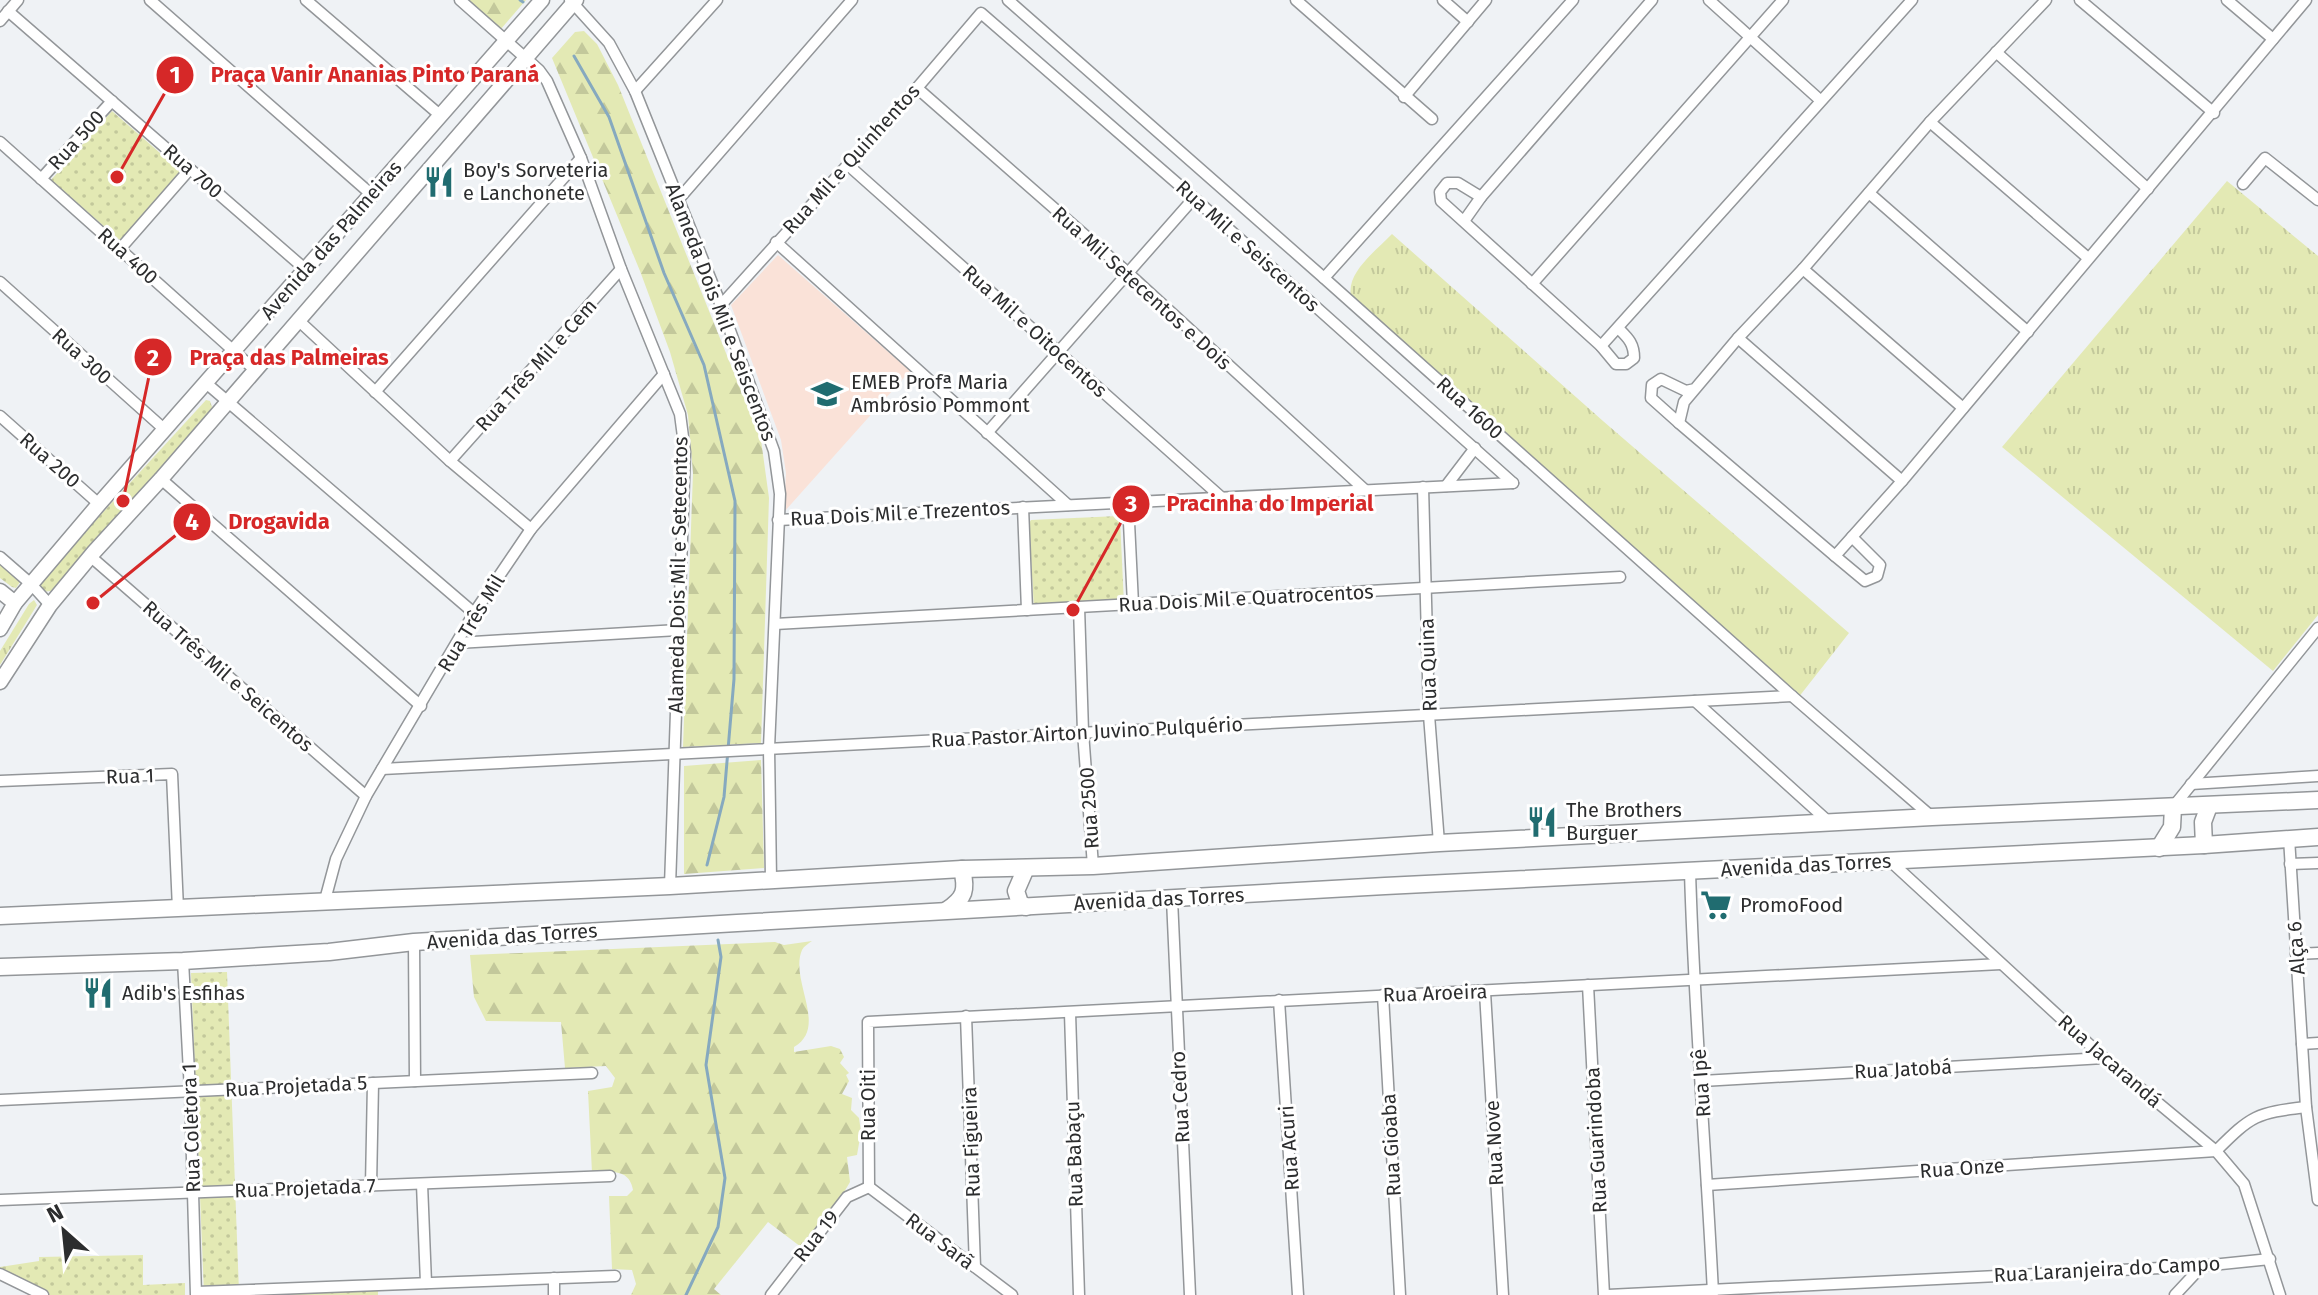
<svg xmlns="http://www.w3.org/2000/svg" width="2318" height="1295" viewBox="0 0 2318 1295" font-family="'Fira Sans',sans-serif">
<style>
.education{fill:#fae2d8}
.grass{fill:url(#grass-tufts)}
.forest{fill:url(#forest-firs)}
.park{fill:url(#park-dots)}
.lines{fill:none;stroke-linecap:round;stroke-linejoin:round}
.stream{stroke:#86a9bf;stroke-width:3}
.street-casing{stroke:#939699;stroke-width:13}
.secondary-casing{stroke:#939699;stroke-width:17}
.primary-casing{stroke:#939699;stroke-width:19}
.street{stroke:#fff;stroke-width:10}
.secondary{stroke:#fff;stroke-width:14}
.primary{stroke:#fff;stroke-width:16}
.labels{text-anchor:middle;stroke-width:6;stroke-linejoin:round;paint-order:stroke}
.street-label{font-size:20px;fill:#2c2d2e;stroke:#fff}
.poi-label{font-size:20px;fill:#2c2d2e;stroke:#fff;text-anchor:start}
.leader{fill:none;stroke:#d62828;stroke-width:3}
.callout-dot{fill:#d62828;stroke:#fff;stroke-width:3}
.mark-label{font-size:24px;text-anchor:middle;font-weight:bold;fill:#fff}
.callout-label{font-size:22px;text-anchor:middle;font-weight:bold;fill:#d62828;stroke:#fff;stroke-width:6;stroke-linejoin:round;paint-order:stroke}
</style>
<defs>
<pattern id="grass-tufts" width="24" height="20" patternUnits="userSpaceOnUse" patternTransform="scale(2)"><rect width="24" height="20" fill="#e3e9b4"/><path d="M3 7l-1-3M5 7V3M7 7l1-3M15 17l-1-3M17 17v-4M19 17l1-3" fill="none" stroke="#c3c89b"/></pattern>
<pattern id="forest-firs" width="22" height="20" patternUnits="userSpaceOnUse" patternTransform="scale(2)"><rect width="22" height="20" fill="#e3e9b4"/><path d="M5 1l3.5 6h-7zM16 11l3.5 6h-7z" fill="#c3c89b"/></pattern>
<pattern id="park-dots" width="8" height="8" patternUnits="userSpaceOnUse" patternTransform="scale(2)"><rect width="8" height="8" fill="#e3e9b4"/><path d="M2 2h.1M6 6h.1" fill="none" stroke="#c3c89b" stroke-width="1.8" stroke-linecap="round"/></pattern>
</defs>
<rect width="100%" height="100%" fill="#eff2f5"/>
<path class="education" d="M 778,255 L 910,371 L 784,512 L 786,473 L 781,440 L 731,305 Z"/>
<g class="grass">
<path d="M 2227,181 L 2318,256 L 2318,615 L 2273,671 L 2002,447 Z"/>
<path d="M 1392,234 L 1603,421 L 1849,633 L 1798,698 L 1353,302 C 1341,276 1375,252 1392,234 Z"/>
<path d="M 34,600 L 37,605 L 0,665 L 0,651 L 29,604 Z"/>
</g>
<g class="forest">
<path d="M 466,0 L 526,0 L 500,30 Z"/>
<path d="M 584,31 L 597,44 L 618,85 L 761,440 L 769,498 L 761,743 L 683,747 L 693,473 L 688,415 L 670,352 L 640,271 L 552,58 L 575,32 Z"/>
<path d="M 761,760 L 764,868 L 684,874 L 684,766 Z"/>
<path d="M 812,941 C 808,944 804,946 802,950 C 789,980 829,1027 794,1047 L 794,1052 L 831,1046 L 840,1049 L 844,1057 L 840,1063 L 849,1073 L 846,1075 L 849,1081 L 842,1094 L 852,1098 L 851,1110 L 859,1118 L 861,1132 L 857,1155 L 847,1157 L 850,1182 L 837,1204 L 801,1247 L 768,1222 L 714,1289 L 721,1295 L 631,1295 L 636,1284 L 632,1270 L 612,1269 L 609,1196 L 627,1196 L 633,1190 C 629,1168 611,1172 592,1173 L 588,1091 L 612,1087 L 615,1078 L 606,1066 L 565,1068 L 561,1022 L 486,1021 L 474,997 L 470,955 L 775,942 L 784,945 Z"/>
</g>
<g class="park">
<path d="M 112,111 L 183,173 L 122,242 L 51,180 Z"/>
<path d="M 206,400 L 210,401 L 212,407 L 196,434 L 51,591 L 41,592 L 37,586 L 51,569 Z"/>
<path d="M 1118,516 L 1120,519 L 1124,604 L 1034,609 L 1029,523 L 1031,520 Z"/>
<path d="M 0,564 L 20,582 L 16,588 L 12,587 L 0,578 Z"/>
<path d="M 227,972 L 239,1292 L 204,1294 L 191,973 Z"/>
<path d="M 143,1255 L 143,1285 L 185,1283 L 185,1295 L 47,1295 L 0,1270 L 0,1267 L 39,1261 L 39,1257 Z"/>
<path d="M 378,1290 L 378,1295 L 268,1295 Z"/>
</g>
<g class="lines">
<g class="stream">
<path d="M 520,0 L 523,2"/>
<path d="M 574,56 L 609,117 L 664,273 L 704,365 L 735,501 L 734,679 L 724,797 L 707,865"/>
<path d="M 686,1295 L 718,1227 L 725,1178 L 706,1065 L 721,957 L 718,940"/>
</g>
<defs>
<g id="street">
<path d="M 150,0 L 372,195"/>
<path d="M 306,0 L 441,116"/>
<path d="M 460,0 L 539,70 L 547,81 L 581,158 L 621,269 L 680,414 L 685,452 L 670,886"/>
<path d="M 570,0 L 609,43 L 635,91 L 717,295 L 774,451 L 780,494 L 769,748 L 771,879"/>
<path d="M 1008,0 L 1324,278 L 1792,696 L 1932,817"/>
<path d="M 1296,0 L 1432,119"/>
<path d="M 1443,0 L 1468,22"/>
<path d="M 1709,0 L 1820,100"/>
<path d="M 2080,0 L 2214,113"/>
<path d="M 2227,0 L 2273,39"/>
<path d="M 8,11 L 305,269"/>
<path d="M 0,21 L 18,0"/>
<path d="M 1996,52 L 2148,189"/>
<path d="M 917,88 L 1128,273 L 1365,490"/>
<path d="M 635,91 L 717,0"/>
<path d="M 1404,97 L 1486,0"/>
<path d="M 1930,122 L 2088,258"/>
<path d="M 0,142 L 255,370"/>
<path d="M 848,165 L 1221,497"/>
<path d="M 41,179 L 112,101"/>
<path d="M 2243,184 L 2265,158 L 2318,200"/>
<path d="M 1869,193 L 2028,332"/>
<path d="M 1481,197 L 1458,183 L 1447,183 L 1440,192 L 1441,201 L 1601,346 L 1616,364 L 1626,364 L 1634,358 C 1634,343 1628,338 1618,328"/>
<path d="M 678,200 L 852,0"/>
<path d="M 1464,221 L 1481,197 L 1652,0"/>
<path d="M 776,242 L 1068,505"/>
<path d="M 120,249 L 190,169"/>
<path d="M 1803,269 L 1963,408"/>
<path d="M 1324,278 L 1573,0"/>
<path d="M 0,282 L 164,429"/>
<path d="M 1532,284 L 1783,0"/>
<path d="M 721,305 L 917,88 L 981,13 L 1194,198 L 1513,483"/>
<path d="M 298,320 L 450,461 L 531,529"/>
<path d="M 1738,338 L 1902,481"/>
<path d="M 1601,346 L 1912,0"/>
<path d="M 206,383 L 474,613"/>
<path d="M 1695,389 L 1686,391 L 1661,379 L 1652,385 L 1651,398 L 1679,423 L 1684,402 L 1738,338 L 1803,269 L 1930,122 L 2046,0"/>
<path d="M 375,392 L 581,158"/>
<path d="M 0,416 L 99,504"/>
<path d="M 1679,423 L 1835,556 L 1902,481 L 2306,0"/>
<path d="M 987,433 L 1194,198"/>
<path d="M 450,461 L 621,269"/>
<path d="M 161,479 L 421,706"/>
<path d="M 1446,486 L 1475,448"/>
<path d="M 1423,487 L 1429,715 L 1439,843"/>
<path d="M 1128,502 L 1133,604"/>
<path d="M 1023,507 L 1027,610"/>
<path d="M 778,520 L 1513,483"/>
<path d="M 90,556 L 366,796"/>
<path d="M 1835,556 L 1865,581 L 1877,576 L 1880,565 L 1852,537"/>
<path d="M 0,557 L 31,584 L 50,605"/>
<path d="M 1079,607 L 1083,732 L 1093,866"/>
<path d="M 775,624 L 1620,577"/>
<path d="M 457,643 L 678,630"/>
<path d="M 1695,701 L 1830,823"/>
<path d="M 382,769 L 1792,696"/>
<path d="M 0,781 L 172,774 L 178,909"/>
<path d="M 2191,784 L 2318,776"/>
<path d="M 2173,807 L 2318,628"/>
<path d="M 2289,838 L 2306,1107 L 2318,1200"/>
<path d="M 1889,860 L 2104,1058 L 2216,1151 L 2244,1184 L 2280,1295"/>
<path d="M 2290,864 L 2318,863"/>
<path d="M 1690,871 C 1694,1012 1706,1152 1713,1293"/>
<path d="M 1172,899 L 1190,1295"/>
<path d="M 325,900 L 336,859 L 366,796 L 474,613 L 531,529 L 664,374"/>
<path d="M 414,942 L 415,1081"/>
<path d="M 2296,954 L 2318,953"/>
<path d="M 183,961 L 190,1091 L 196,1295"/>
<path d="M 1588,985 L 1604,1295"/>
<path d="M 1485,992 L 1503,1295"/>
<path d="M 1383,995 L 1400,1295"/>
<path d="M 1279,1000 L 1298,1295"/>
<path d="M 1070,1013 L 1079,1295"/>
<path d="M 966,1016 L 975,1267"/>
<path d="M 2302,1044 L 2318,1043"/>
<path d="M 1702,1081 L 2104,1058"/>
<path d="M 0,1100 L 592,1073"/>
<path d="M 422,1184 L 426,1283"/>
<path d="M 1707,1185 L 2216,1151 C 2252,1115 2256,1113 2306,1107"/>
<path d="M 371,1186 L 373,1083"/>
<path d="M 869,1187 L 868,1022 L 2001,964"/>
<path d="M 869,1187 L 1012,1295"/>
<path d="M 0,1200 L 610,1176"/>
<path d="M 0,1274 L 43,1295"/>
<path d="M 554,1278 L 554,1295"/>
<path d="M 197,1292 L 615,1276"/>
<path d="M 771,1295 L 847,1197 L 869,1187"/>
<path d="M 1608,1295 L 2202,1266 L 2270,1259"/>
<path d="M 2175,1295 L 2202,1266"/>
</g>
<g id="secondary">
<path d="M 0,591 L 15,603"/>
<path d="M 0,629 L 15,603 L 99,504 L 542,0"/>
<path d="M 0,682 L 50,605 L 94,552 L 161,479 L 576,0"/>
</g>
<g id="primary">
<path d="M 2204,845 L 2203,822 L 2209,806"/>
<path d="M 2159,848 L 2172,827 L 2173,807"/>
<path d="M 1026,868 L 1016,891 L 1020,903 L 1026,907"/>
<path d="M 947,910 C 965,898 967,890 962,869"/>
<path d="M 0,916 L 670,886 L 962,869 L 1093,866 L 1439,843 L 1932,817 L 2318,800"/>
<path d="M 0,967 L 183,961 L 329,952 L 414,942 L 737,923 L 1385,886 L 2204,845 L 2318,837"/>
</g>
</defs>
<use href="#street" class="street-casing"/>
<use href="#secondary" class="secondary-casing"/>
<use href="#primary" class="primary-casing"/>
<use href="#street" class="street"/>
<use href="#secondary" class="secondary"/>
<use href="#primary" class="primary"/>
</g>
<defs>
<symbol id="restaurant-bare" viewBox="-9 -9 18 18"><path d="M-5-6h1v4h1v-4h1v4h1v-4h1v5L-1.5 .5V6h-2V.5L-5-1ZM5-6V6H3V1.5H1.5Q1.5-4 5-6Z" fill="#206c70" stroke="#fff" stroke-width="2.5" paint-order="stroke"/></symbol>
<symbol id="school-bare" viewBox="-9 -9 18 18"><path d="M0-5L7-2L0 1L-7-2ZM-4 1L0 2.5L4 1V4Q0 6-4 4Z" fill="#206c70" stroke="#fff" stroke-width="2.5" paint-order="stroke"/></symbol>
<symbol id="supermarket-bare" viewBox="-9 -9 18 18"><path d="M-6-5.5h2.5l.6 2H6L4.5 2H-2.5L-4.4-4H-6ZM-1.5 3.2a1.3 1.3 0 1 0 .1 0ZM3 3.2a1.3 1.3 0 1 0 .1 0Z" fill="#206c70" stroke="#fff" stroke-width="2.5" paint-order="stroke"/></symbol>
</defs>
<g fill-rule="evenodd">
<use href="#restaurant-bare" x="417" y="160" width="44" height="44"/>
<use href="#school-bare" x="805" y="372" width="44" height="44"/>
<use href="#restaurant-bare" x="1520" y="800" width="44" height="44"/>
<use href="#supermarket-bare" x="1694" y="883" width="44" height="44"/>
<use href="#restaurant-bare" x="76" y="971" width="44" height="44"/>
</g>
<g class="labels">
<g class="street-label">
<text transform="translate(76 140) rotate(-48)" y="7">Rua 500</text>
<text transform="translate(851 159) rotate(-48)" y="7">Rua Mil e Quinhentos</text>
<text transform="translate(193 171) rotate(41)" y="7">Rua 700</text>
<text transform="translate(331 240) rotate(-49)" y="7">Avenida das Palmeiras</text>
<text transform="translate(1248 246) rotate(42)" y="7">Rua Mil e Seiscentos</text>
<text transform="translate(128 256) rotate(42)" y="7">Rua 400</text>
<text transform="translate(1142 288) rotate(42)" y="7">Rua Mil Setecentos e Dois</text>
<text transform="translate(721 312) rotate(69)" y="7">Alameda Dois Mil e Seiscentos</text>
<text transform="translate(1035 331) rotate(42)" y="7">Rua Mil e Oitocentos</text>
<text transform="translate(82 356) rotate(42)" y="7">Rua 300</text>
<text transform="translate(536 365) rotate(-48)" y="7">Rua Três Mil e Cem</text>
<text transform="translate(1470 408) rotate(42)" y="7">Rua 1600</text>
<text transform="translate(50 460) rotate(41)" y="7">Rua 200</text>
<text transform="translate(900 513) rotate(-3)" y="7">Rua Dois Mil e Trezentos</text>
<text transform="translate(678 575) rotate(-89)" y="7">Alameda Dois Mil e Setecentos</text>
<text transform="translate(1246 598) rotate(-3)" y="7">Rua Dois Mil e Quatrocentos</text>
<text transform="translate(471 623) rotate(-59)" y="7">Rua Três Mil</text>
<text transform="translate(1428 665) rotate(-92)" y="7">Rua Quina</text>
<text transform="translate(228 676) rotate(41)" y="7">Rua Três Mil e Seicentos</text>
<text transform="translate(1087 732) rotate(-3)" y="7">Rua Pastor Airton Juvino Pulquério</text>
<text transform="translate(130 776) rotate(-2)" y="7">Rua 1</text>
<text transform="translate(1089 808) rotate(-94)" y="7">Rua 2500</text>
<text transform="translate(1806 865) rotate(-3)" y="7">Avenida das Torres</text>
<text transform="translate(1159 899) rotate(-3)" y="7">Avenida das Torres</text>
<text transform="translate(512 936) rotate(-4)" y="7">Avenida das Torres</text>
<text transform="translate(2296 948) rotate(-94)" y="7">Alça 6</text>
<text transform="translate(1435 993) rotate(-2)" y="7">Rua Aroeira</text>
<text transform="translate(2110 1061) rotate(41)" y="7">Rua Jacarandá</text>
<text transform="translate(1903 1069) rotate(-3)" y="7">Rua Jatobá</text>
<text transform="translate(1701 1083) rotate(-94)" y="7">Rua Ipê</text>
<text transform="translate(296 1086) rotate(-3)" y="7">Rua Projetada 5</text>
<text transform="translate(1180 1097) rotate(-93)" y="7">Rua Cedro</text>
<text transform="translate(868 1105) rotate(-90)" y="7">Rua Oiti</text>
<text transform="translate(191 1128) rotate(-92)" y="7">Rua Coletora 1</text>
<text transform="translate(1596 1140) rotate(-93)" y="7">Rua Guarindoba</text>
<text transform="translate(971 1142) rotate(-92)" y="7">Rua Figueira</text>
<text transform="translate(1494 1143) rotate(-93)" y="7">Rua Nove</text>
<text transform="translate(1391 1145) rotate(-93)" y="7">Rua Gioaba</text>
<text transform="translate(1289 1148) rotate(-94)" y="7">Rua Acuri</text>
<text transform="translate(1074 1154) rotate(-92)" y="7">Rua Babaçu</text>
<text transform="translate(1962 1168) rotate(-4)" y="7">Rua Onze</text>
<text transform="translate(305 1188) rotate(-2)" y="7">Rua Projetada 7</text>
<text transform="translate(816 1236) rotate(-52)" y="7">Rua 19</text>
<text transform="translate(940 1241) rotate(37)" y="7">Rua Sarã</text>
<text transform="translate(2107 1269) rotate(-3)" y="7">Rua Laranjeira do Campo</text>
</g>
<g class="poi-label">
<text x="463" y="177">Boy's Sorveteria<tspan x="463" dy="23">e Lanchonete</tspan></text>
<text x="851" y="389">EMEB Profª Maria<tspan x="851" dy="23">Ambrósio Pommont</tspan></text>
<text x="1566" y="817">The Brothers<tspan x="1566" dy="23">Burguer</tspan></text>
<text x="1740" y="912">PromoFood</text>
<text x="122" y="1000">Adib's Esfihas</text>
</g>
</g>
<path class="leader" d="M117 177L175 75M123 501L153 357M1073 610L1131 504M93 603L192 522"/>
<g class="callout-dot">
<circle cx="117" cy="177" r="8"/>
<circle cx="123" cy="501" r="8"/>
<circle cx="1073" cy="610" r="8"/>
<circle cx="93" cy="603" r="8"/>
<circle cx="175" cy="75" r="20"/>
<circle cx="153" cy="357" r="20"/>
<circle cx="1131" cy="504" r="20"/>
<circle cx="192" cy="522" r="20"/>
</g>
<g class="mark-label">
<text x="175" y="83">1</text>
<text x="153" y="366">2</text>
<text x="1131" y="512">3</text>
<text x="192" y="530">4</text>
</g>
<g class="callout-label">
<text x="375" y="82">Praça Vanir Ananias Pinto Paraná</text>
<text x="289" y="365">Praça das Palmeiras</text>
<text x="1270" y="511">Pracinha do Imperial</text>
<text x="279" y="529">Drogavida</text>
</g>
<g transform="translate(64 1231) rotate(333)" stroke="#ffffff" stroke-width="6" paint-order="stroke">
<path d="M0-6L14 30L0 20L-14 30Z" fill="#2c2d2e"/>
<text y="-12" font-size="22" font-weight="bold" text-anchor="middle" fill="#2c2d2e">N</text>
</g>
</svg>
